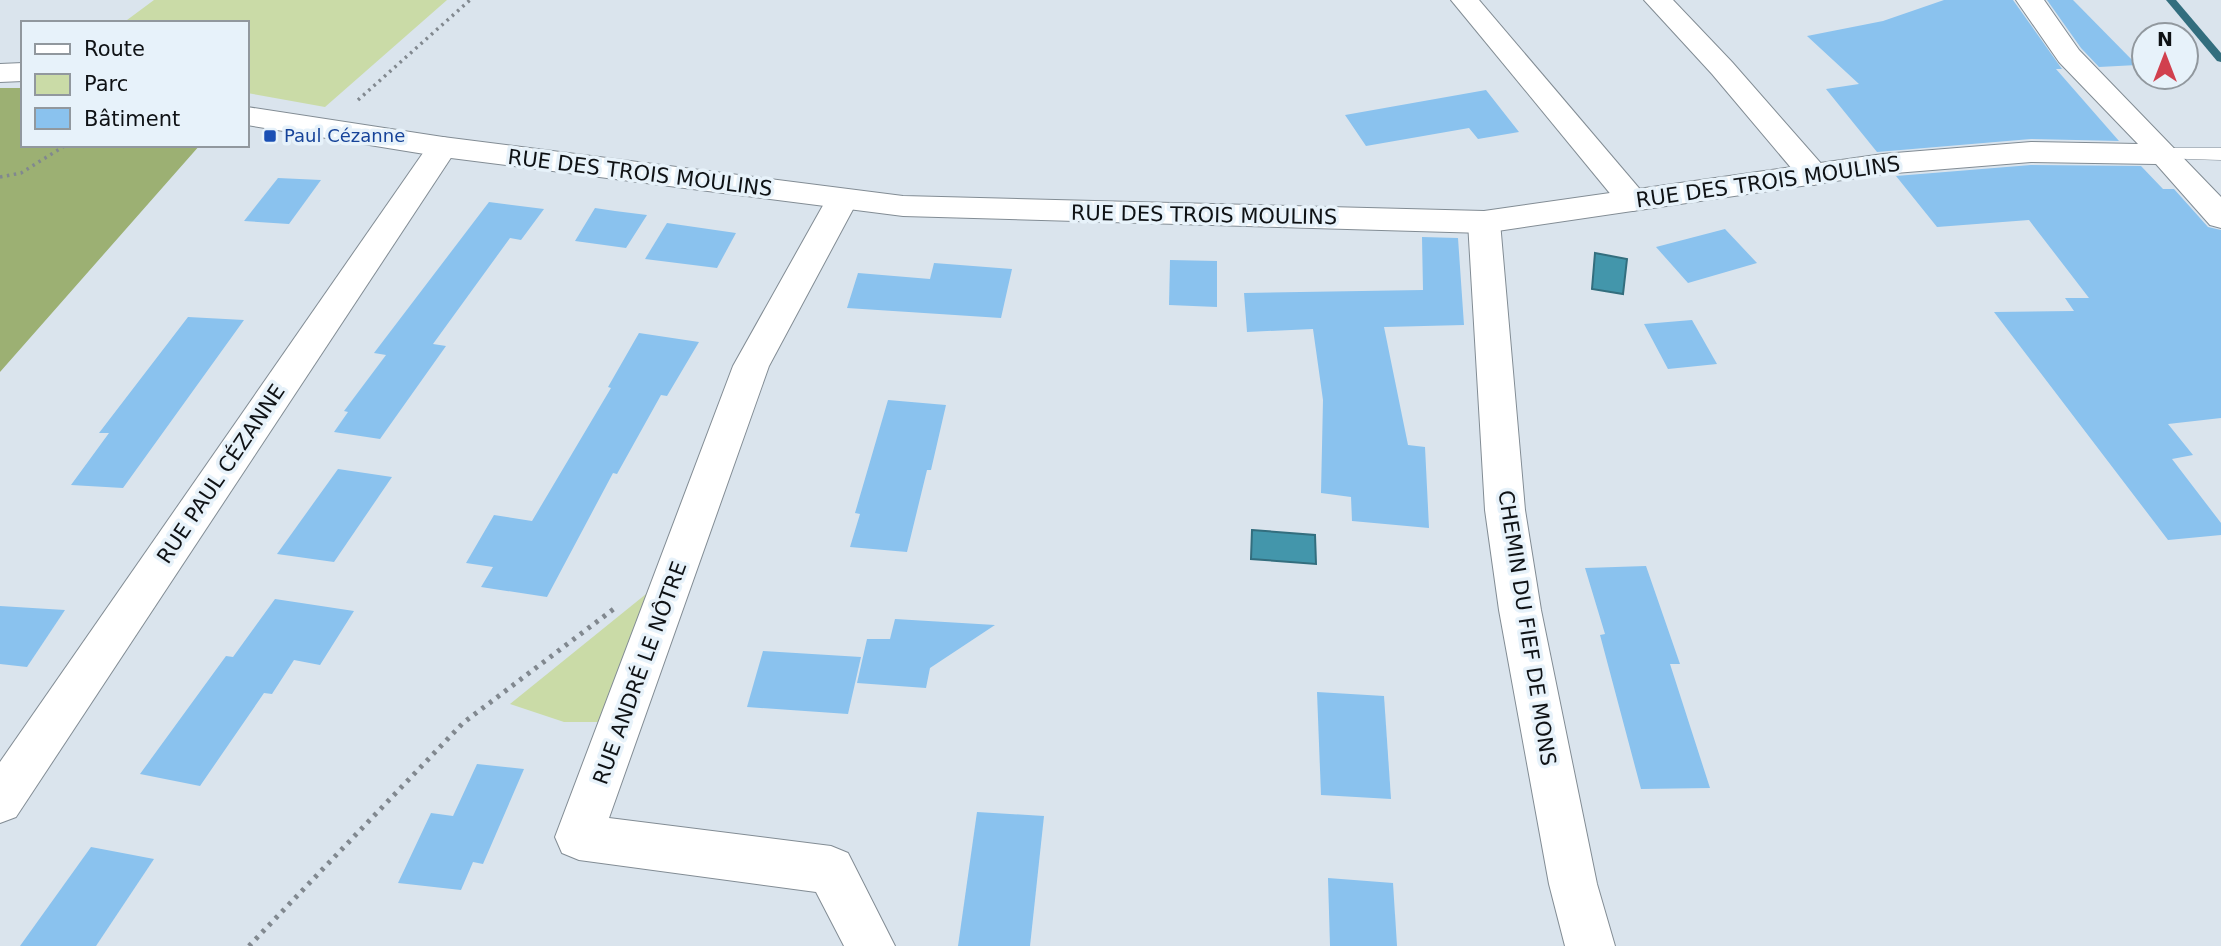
<svg xmlns="http://www.w3.org/2000/svg" width="2221" height="946" viewBox="0 0 2221 946" font-family="'DejaVu Sans',sans-serif">
<style>
.green{fill:#cadba7}
.forest{fill:#9cb073}
.water{fill:#4396ab;stroke:#336e7e;stroke-width:2}
.lines{fill:none;stroke-linecap:round;stroke-linejoin:round}
.stream{fill:#336e7e;fill-rule:evenodd}
.building{fill:#8ac2ee}
.lane-casing{stroke:#828c94;stroke-width:1}
.street-casing{stroke:#828c94;stroke-width:2}
.secondary-casing{stroke:#828c94;stroke-width:2}
.path-far1{stroke:#81888f;stroke-width:3.5;stroke-dasharray:2.5 4.5;stroke-linecap:butt}
.path{stroke:#81888f;stroke-width:5;stroke-dasharray:3.5 6;stroke-linecap:butt}
.lane{fill:#fff;fill-rule:evenodd}
.street{fill:#fff;fill-rule:evenodd}
.secondary{fill:#fff;fill-rule:evenodd}
.transit-dot{fill:#1a4fb4;stroke:#e7f2fa;stroke-width:2.5}
.labels{text-anchor:middle;stroke-width:7;stroke-linejoin:round;paint-order:stroke}
.far-transit-label{font-size:18px;fill:#164399;stroke:#e7f2fa;text-anchor:start}
.street-label{font-size:21px;fill:#0f1215;stroke:#e7f2fa}
</style>
<rect width="100%" height="100%" fill="#dae4ed"/>
<g class="green">
<path d="M 154,0 L 447,0 L 325,107 L 247,93 L 247,23 L 123,23 Z"/>
<path d="M 651,590 L 607,722 L 564,722 L 510,704 Z"/>
</g>
<path class="forest" d="M 0,88 L 23,88 L 23,145 L 200,145 L 0,372 Z"/>
<g class="water">
<path d="M 1595,253 L 1627,259 L 1623,294 L 1592,289 Z"/>
<path d="M 1252,530 L 1315,535 L 1316,564 L 1251,559 Z"/>
</g>
<g class="lines">
<path class="stream" d="M 2166,0 L 2176,0 L 2221,53 L 2221,62 L 2217,61 Z"/>
</g>
<g class="building">
<path d="M 1944,0 L 2013,0 L 2062,69 L 2056,69 L 2119,141 L 2031,139 L 1877,152 L 1826,89 L 1859,84 L 1807,36 L 1883,21 Z"/>
<path d="M 2047,0 L 2073,0 L 2137,65 L 2099,67 L 2081,48 Z"/>
<path d="M 1486,90 L 1519,132 L 1478,139 L 1469,128 L 1366,146 L 1345,115 Z"/>
<path d="M 2031,165 L 2141,166 L 2163,189 L 2174,189 L 2208,227 L 2221,230 L 2221,418 L 2168,424 L 2193,455 L 2172,459 L 2221,523 L 2221,535 L 2168,540 L 1994,312 L 2074,311 L 2065,298 L 2089,298 L 2029,220 L 1937,227 L 1896,176 Z"/>
<path d="M 278,178 L 321,180 L 289,224 L 244,221 Z"/>
<path d="M 489,202 L 544,209 L 521,240 L 510,238 L 433,344 L 446,346 L 380,439 L 334,432 L 348,412 L 344,411 L 386,355 L 374,353 Z"/>
<path d="M 595,208 L 615,211 L 647,215 L 626,248 L 575,241 Z"/>
<path d="M 667,223 L 736,233 L 717,268 L 645,259 Z"/>
<path d="M 1725,229 L 1757,263 L 1688,283 L 1656,247 Z"/>
<path d="M 1422,237 L 1458,238 L 1464,325 L 1384,327 L 1408,445 L 1425,447 L 1429,528 L 1352,521 L 1351,497 L 1321,493 L 1323,400 L 1313,329 L 1247,332 L 1244,293 L 1423,290 Z"/>
<path d="M 1170,260 L 1217,261 L 1217,307 L 1169,305 Z"/>
<path d="M 934,263 L 1012,269 L 1001,318 L 847,308 L 858,273 L 930,279 Z"/>
<path d="M 188,317 L 244,320 L 123,488 L 71,485 L 109,433 L 99,433 Z"/>
<path d="M 1692,320 L 1717,364 L 1668,369 L 1644,324 Z"/>
<path d="M 639,333 L 699,342 L 667,396 L 661,395 L 617,474 L 613,473 L 547,597 L 481,587 L 493,567 L 466,563 L 494,515 L 532,521 L 611,388 L 608,387 Z"/>
<path d="M 888,400 L 946,405 L 931,470 L 927,470 L 907,552 L 850,547 L 860,514 L 855,513 Z"/>
<path d="M 338,469 L 392,477 L 334,562 L 277,554 Z"/>
<path d="M 1646,566 L 1680,664 L 1670,664 L 1710,788 L 1641,789 L 1600,635 L 1605,634 L 1585,568 Z"/>
<path d="M 275,599 L 354,611 L 320,665 L 294,660 L 272,694 L 264,693 L 200,786 L 140,774 L 226,656 L 233,657 Z"/>
<path d="M 0,606 L 65,610 L 27,667 L 0,664 Z"/>
<path d="M 895,619 L 995,625 L 930,668 L 926,688 L 857,683 L 867,639 L 890,639 Z"/>
<path d="M 763,651 L 861,657 L 848,714 L 747,707 Z"/>
<path d="M 1317,692 L 1384,696 L 1391,799 L 1321,795 Z"/>
<path d="M 477,764 L 524,769 L 483,864 L 473,862 L 461,890 L 398,883 L 431,813 L 453,816 Z"/>
<path d="M 977,812 L 1044,816 L 1030,946 L 958,946 Z"/>
<path d="M 91,847 L 154,859 L 96,946 L 20,946 Z"/>
<path d="M 1328,878 L 1393,883 L 1397,946 L 1330,946 Z"/>
</g>
<g class="lines">
<defs>
<path id="lane" d="M 2163,148 L 2221,148 L 2221,160 L 2157,158 L 2154,154 L 2157,150 Z"/>
<g id="street">
<path d="M 1451,0 L 1479,0 L 1644,194 L 1649,201 L 1644,208 L 1633,211 L 1622,208 Z"/>
<path d="M 1644,0 L 1673,0 L 1732,62 L 1825,168 L 1830,175 L 1825,182 L 1814,185 L 1803,182 L 1712,74 Z"/>
<path d="M 443,137 L 454,140 L 458,147 L 16,817 L 0,823 L 0,762 L 432,140 Z"/>
<path d="M 842,190 L 853,193 L 858,200 L 769,366 L 609,818 L 831,846 L 848,853 L 895,946 L 844,946 L 816,892 L 579,860 L 562,853 L 555,837 L 733,366 L 826,200 L 831,193 Z"/>
<path d="M 1484,211 L 1495,214 L 1500,222 L 1525,510 L 1541,610 L 1597,884 L 1615,946 L 1565,946 L 1549,884 L 1499,610 L 1485,510 L 1468,222 L 1473,214 Z"/>
</g>
<g id="secondary">
<path d="M 2016,0 L 2044,0 L 2079,50 L 2221,197 L 2221,228 L 2210,225 L 2156,164 L 2031,162 L 1883,174 L 1484,233 L 903,216 L 443,157 L 247,125 L 247,107 L 443,137 L 903,196 L 1484,211 L 1883,154 L 2031,142 L 2138,144 L 2059,62 Z"/>
<path d="M 23,63 L 23,81 L 0,82 L 0,64 Z"/>
</g>
</defs>
<use href="#lane" class="lane-casing"/>
<use href="#street" class="street-casing"/>
<use href="#secondary" class="secondary-casing"/>
<g class="path-far1">
<path d="M 358,100 L 470,0"/>
<path d="M 0,177 L 21,173 L 66,145"/>
</g>
<path class="path" d="M 249,946 L 463,723 L 615,608"/>
<use href="#lane" class="lane"/>
<use href="#street" class="street"/>
<use href="#secondary" class="secondary"/>
</g>
<rect class="transit-dot" x="263" y="129" width="14" height="14" rx="3.5"/>
<g class="labels">
<g class="far-transit-label">
<text x="284" y="142">Paul Cézanne</text>
</g>
<g class="street-label">
<text transform="translate(640 173) rotate(7)" y="7">RUE DES TROIS MOULINS</text>
<text transform="translate(1768 182) rotate(-8)" y="7">RUE DES TROIS MOULINS</text>
<text transform="translate(1204 215) rotate(1)" y="7">RUE DES TROIS MOULINS</text>
<text transform="translate(221 474) rotate(-56)" y="7">RUE PAUL CÉZANNE</text>
<text transform="translate(1527 628) rotate(81)" y="7">CHEMIN DU FIEF DE MONS</text>
<text transform="translate(640 673) rotate(-70)" y="7">RUE ANDRÉ LE NÔTRE</text>
</g>
</g>
<rect x="21" y="21" width="228" height="126" fill="#e7f2fa" stroke="#91989e" stroke-width="2"/>
<rect x="35" y="44" width="35" height="10" fill="#ffffff" stroke="#91989e" stroke-width="2"/>
<text x="84" y="56" font-size="21" fill="#0f1215">Route</text>
<rect x="35" y="74" width="35" height="21" fill="#cadba7" stroke="#91989e" stroke-width="2"/>
<text x="84" y="91" font-size="21" fill="#0f1215">Parc</text>
<rect x="35" y="108" width="35" height="21" fill="#8ac2ee" stroke="#91989e" stroke-width="2"/>
<text x="84" y="126" font-size="21" fill="#0f1215">Bâtiment</text>
<g transform="translate(2165 56)"><circle r="33" fill="#e7f2fa" stroke="#91989e" stroke-width="2"/>
<path d="M0-5L12 26L0 18L-12 26Z" fill="#d1404e"/>
<text y="-10" font-size="19" font-weight="bold" text-anchor="middle" fill="#0f1215">N</text>
</g>
</svg>
